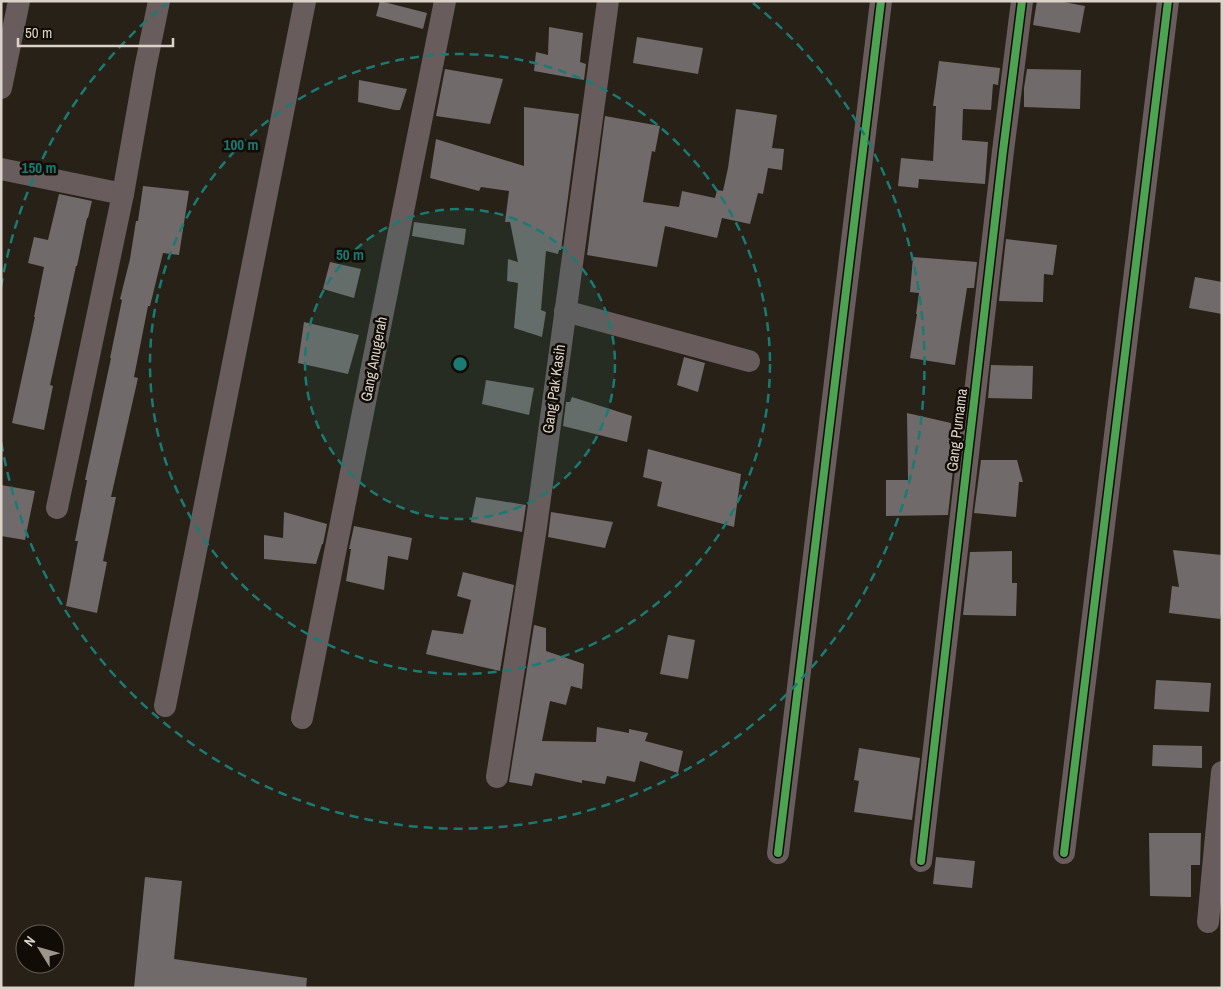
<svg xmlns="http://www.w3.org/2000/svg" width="1223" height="989" viewBox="0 0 1223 989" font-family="'Archivo Narrow',sans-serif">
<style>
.building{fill:#706b6a}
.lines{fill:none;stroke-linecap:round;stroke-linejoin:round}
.minor{stroke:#695c5d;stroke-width:22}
.cycleway-casing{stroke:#120c06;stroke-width:11}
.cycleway{stroke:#4ca352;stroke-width:8}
.ring{fill:none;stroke:#197b73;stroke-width:2.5;stroke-dasharray:9 6}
.labels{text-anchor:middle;stroke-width:5;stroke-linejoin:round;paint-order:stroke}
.street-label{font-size:15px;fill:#dbd3c9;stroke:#120c06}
.centre{fill:#197b73;stroke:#120c06;stroke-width:2.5}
.ring-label{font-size:15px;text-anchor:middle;font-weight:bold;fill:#197b73;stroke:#120c06;stroke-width:5;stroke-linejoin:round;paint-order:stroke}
</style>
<rect width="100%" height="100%" fill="#282117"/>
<g class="building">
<path d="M 380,1 L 427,13 L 423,29 L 376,16 Z"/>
<path d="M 1037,1 L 1058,1 L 1085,6 L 1080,33 L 1033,25 Z"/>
<path d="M 549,27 L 583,33 L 580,62 L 586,64 L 584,80 L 534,71 L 536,52 L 548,55 Z"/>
<path d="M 637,37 L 703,48 L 698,74 L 633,63 Z"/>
<path d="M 939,61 L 1000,68 L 998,85 L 993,84 L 991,110 L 963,109 L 962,140 L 988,142 L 985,184 L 919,179 L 918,188 L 898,186 L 901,158 L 933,161 L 936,106 L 933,106 Z"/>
<path d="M 445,69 L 503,79 L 490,124 L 436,116 Z"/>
<path d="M 1027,69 L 1081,70 L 1080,109 L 1024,107 L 1024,88 Z"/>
<path d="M 359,80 L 407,89 L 400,110 L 395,110 L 358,102 Z"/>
<path d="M 524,107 L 579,114 L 561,250 L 559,250 L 558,254 L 546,251 L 541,310 L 546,312 L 542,337 L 514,328 L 518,283 L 507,281 L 508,259 L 518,262 L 510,222 L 505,222 L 509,191 L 481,187 L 479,191 L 430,178 L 436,139 L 524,166 Z"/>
<path d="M 736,109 L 777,115 L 772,148 L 784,149 L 782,170 L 768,168 L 763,194 L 758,193 L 750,224 L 722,218 L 717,238 L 665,226 L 657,267 L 587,255 L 605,116 L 660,126 L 655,152 L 652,151 L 643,202 L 679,207 L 682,191 L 715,198 L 717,190 L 723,191 L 728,168 Z"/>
<path d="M 143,186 L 189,191 L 179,255 L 163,253 L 150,306 L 148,306 L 134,377 L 138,378 L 111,497 L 116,497 L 103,561 L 107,562 L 97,613 L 66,606 L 78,541 L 75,541 L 87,480 L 85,480 L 111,358 L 110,358 L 122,300 L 120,299 L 130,259 L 136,221 L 138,221 Z"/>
<path d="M 59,194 L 92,201 L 88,218 L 87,218 L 77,266 L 76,266 L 50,385 L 53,386 L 44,430 L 12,423 L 35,317 L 34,317 L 44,267 L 28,263 L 34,237 L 48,240 Z"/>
<path d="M 414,222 L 466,229 L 464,245 L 412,236 Z"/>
<path d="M 1006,239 L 1057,245 L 1053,275 L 1044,274 L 1043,302 L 999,301 Z"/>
<path d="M 913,257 L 977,262 L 974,288 L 967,288 L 955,365 L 910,358 L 917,314 L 916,314 L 919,293 L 910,292 Z"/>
<path d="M 330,262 L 361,269 L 354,298 L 323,289 Z"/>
<path d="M 1195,277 L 1222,282 L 1222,314 L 1189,308 Z"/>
<path d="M 304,322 L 359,335 L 348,374 L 298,363 Z"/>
<path d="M 684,357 L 705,363 L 698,392 L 677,385 Z"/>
<path d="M 991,365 L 1033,366 L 1032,399 L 988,398 Z"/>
<path d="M 486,380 L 534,388 L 529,415 L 482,404 Z"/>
<path d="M 572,397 L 632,416 L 627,442 L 563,426 L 566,402 L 570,402 Z"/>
<path d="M 907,413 L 951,423 L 951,460 L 954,460 L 948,515 L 886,516 L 886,480 L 908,480 Z"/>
<path d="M 648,449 L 741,474 L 734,527 L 657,506 L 662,482 L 643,477 Z"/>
<path d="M 981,460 L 1017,460 L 1023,482 L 1019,482 L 1016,517 L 974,513 Z"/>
<path d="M 1,485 L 35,491 L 25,540 L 1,536 Z"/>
<path d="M 476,497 L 526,505 L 522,532 L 471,522 Z"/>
<path d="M 284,512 L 327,524 L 323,544 L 322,544 L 316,564 L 264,559 L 264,535 L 283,538 Z"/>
<path d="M 551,512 L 613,522 L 605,548 L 548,537 Z"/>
<path d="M 354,526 L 412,538 L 408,560 L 388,556 L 384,590 L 346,581 L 351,549 L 349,549 Z"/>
<path d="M 1173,550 L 1222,555 L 1222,607 L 1220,619 L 1169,613 L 1172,586 L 1179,587 Z"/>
<path d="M 1012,551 L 1012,583 L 1017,583 L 1016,616 L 963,615 L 970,552 Z"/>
<path d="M 463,572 L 514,585 L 500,671 L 426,654 L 432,630 L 463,634 L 471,600 L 457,596 Z"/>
<path d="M 534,625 L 546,628 L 546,651 L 584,664 L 582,689 L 571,686 L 566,705 L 550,701 L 542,741 L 596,742 L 597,727 L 629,733 L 629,729 L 648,733 L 645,741 L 683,751 L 678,773 L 640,761 L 635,782 L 607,776 L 605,784 L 582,780 L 582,783 L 535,773 L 532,786 L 509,782 Z"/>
<path d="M 668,635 L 695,640 L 688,679 L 660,674 Z"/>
<path d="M 1156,680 L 1211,683 L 1209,712 L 1154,709 Z"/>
<path d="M 1153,745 L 1202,746 L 1202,768 L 1152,766 Z"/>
<path d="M 859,748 L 920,758 L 912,820 L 854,812 L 859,781 L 854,780 Z"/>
<path d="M 1149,833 L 1201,833 L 1200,865 L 1191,865 L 1191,897 L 1150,896 Z"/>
<path d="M 936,857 L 975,861 L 972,888 L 933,884 Z"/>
<path d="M 145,877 L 182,881 L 174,959 L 307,978 L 306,988 L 134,988 Z"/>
</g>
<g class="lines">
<g class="minor">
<path d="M 1,88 L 19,1"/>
<path d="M 1,169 L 123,194"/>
<path d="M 565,311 L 749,361"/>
<path d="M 57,508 L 123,194 L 145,69 L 159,1"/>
<path d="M 165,706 L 305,1"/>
<path d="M 302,718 L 445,1"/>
<path d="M 497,777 L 536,527 L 608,1"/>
<path d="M 778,853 L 881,1"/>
<path d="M 1064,853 L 1168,1"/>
<path d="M 921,861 L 1003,151 L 1022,1"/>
<path d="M 1208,922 L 1222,772"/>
</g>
<defs>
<g id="cycleway">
<path d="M 778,853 L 881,1"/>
<path d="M 1064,853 L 1168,1"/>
<path d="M 921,861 L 1003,151 L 1022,1"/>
</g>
</defs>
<use href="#cycleway" class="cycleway-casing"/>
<use href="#cycleway" class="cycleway"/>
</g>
<circle cx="460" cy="364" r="155" fill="#197b73" fill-opacity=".12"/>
<g class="ring">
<circle cx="460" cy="364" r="155"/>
<circle cx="460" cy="364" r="310"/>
<path d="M1 287A465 465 0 0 1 167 3M753 3A465 465 0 1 1 1 441"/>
</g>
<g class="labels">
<g class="street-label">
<text transform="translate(374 359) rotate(-79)" y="5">Gang Anugerah</text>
<text transform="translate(554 389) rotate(-82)" y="5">Gang Pak Kasih</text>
<text transform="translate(957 430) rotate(-83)" y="5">Gang Purnama</text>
</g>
</g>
<circle cx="460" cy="364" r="8" class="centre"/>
<g class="ring-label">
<text x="241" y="150">100 m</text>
<text x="39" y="173">150 m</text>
<text x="350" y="260">50 m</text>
</g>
<rect width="1223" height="989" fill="none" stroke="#dbd3c9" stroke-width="5"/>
<g transform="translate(40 949) rotate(307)"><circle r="24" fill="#120c06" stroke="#625c54"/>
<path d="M0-4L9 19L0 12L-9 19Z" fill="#9c958b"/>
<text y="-8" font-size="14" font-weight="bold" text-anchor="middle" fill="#dbd3c9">N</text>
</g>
<path d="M18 38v8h155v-8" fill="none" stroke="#dbd3c9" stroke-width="2.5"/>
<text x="25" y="38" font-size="15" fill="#dbd3c9" stroke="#120c06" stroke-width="4" paint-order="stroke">50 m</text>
</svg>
